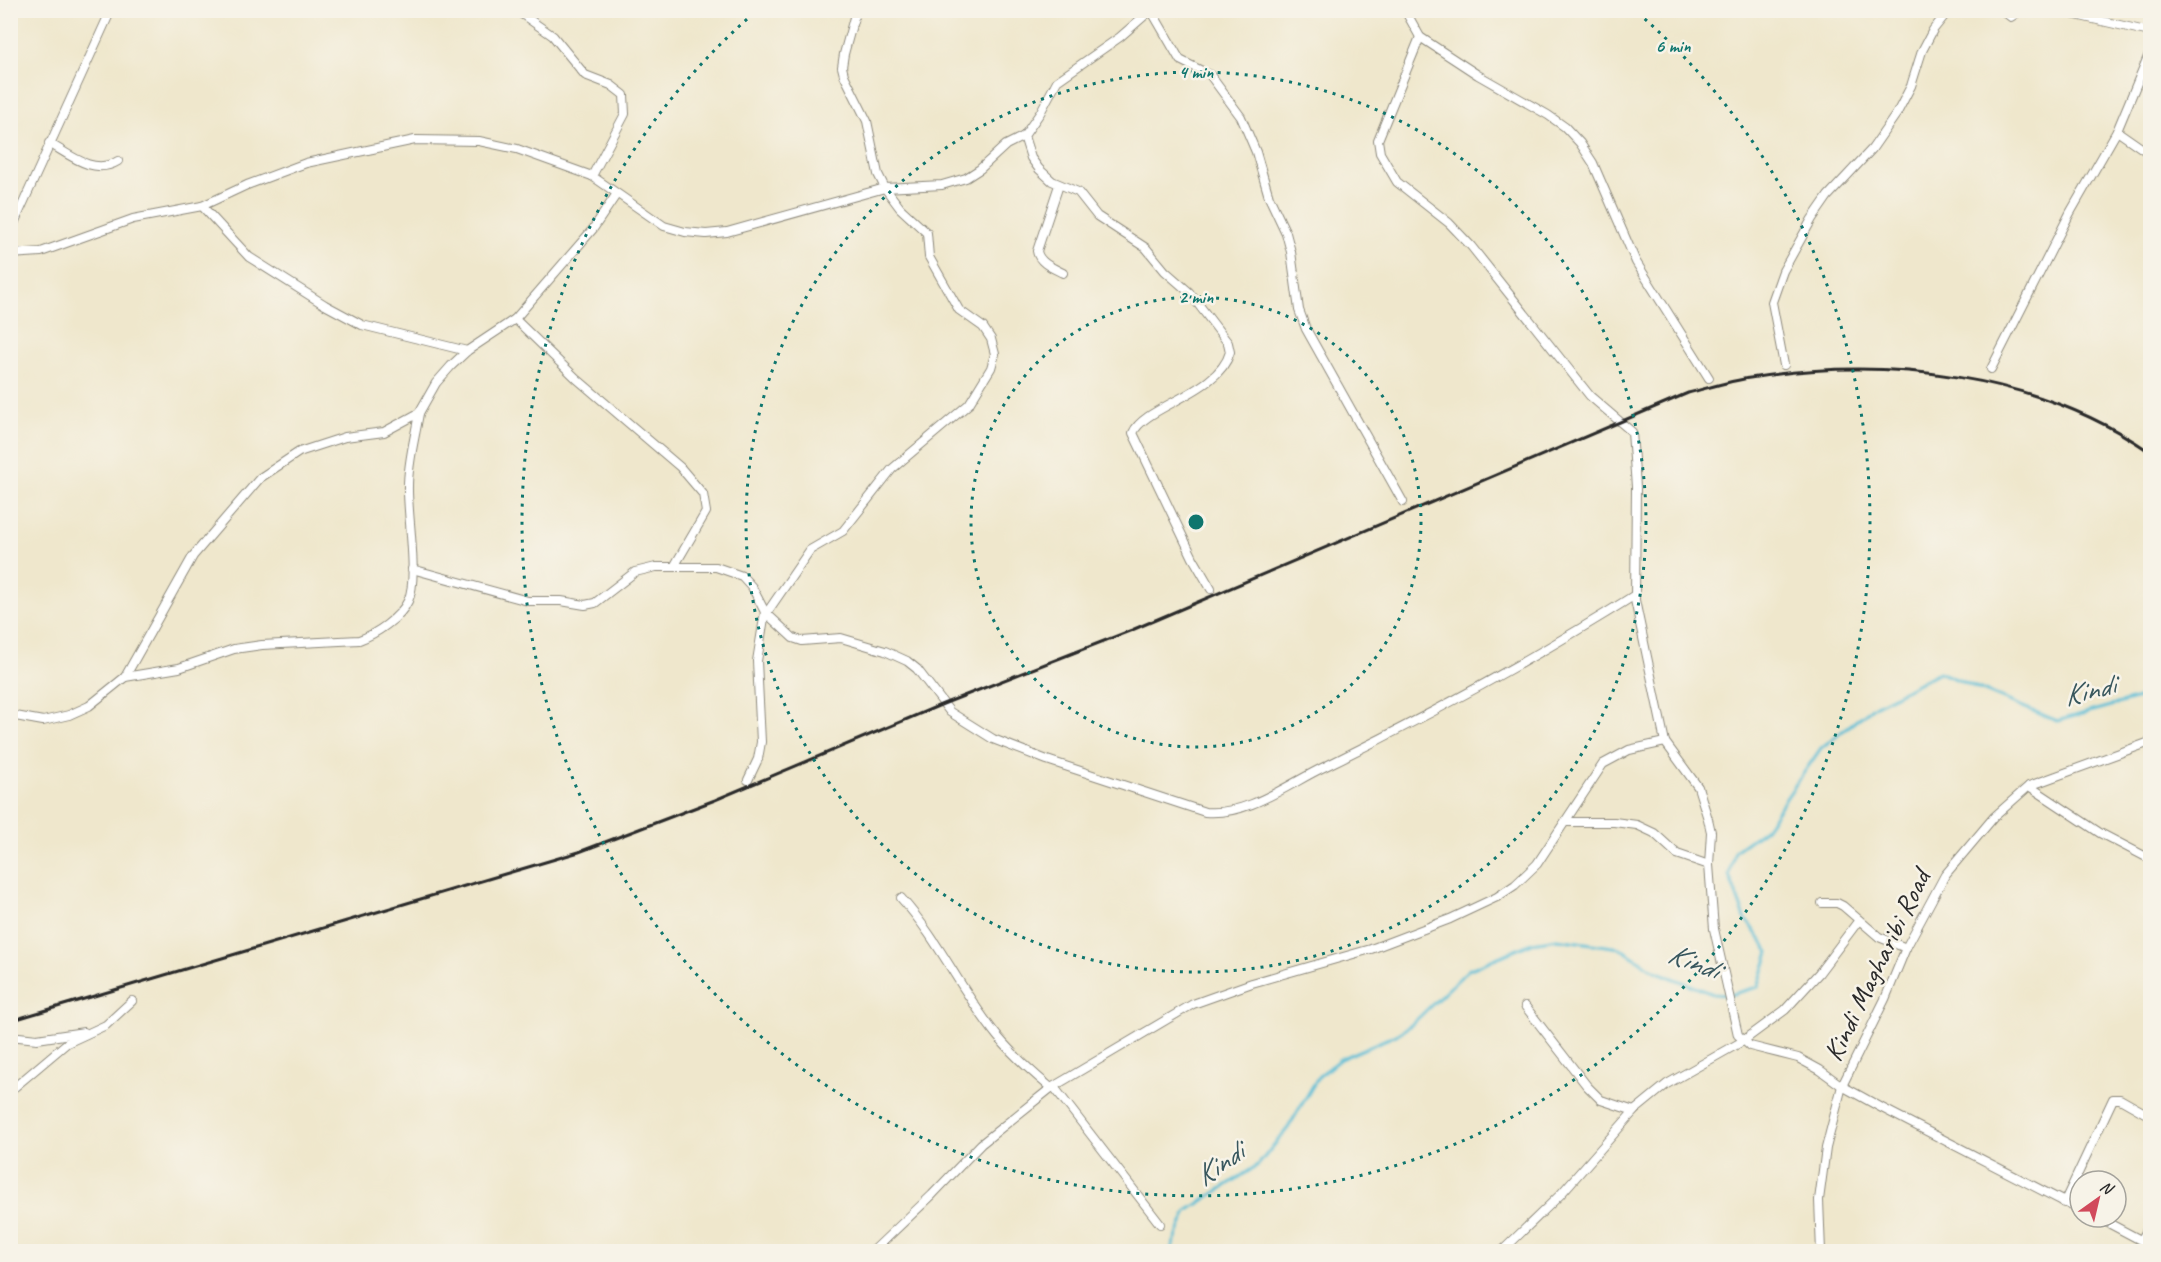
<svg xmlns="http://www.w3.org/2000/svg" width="2161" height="1262" viewBox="0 0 2161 1262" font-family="Caveat,sans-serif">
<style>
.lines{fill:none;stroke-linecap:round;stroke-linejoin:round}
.stream{stroke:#58bdd6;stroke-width:3}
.minor-casing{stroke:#8d897c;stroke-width:10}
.minor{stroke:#fff;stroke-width:8}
.rail{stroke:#2b2b2b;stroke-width:3}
.ring{fill:none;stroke:#0f766e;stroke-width:3;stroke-dasharray:3 6}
.labels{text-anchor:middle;stroke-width:5;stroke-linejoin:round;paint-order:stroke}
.street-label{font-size:28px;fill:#2b2b2b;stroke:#f7f3e8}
.water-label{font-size:30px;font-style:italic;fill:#38575e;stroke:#f7f3e8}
.centre{fill:#0f766e;stroke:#f7f3e8;stroke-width:3}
.ring-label{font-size:18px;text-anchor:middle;font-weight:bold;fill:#0f766e;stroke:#f7f3e8;stroke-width:5;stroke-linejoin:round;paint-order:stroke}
</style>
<rect width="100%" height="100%" fill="#f7f3e8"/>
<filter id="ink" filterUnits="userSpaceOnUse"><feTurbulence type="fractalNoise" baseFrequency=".0167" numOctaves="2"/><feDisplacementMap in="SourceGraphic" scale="12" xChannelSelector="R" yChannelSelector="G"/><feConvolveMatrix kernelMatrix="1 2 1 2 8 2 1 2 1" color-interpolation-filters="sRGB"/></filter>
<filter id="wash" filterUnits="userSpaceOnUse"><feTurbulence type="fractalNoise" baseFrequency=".008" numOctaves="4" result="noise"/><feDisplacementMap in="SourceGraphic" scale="24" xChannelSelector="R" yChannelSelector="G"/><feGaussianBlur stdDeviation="1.35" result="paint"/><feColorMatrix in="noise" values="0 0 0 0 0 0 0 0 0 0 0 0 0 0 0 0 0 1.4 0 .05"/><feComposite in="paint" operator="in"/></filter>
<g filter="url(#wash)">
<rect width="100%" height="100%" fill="#efe7cc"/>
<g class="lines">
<path class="stream" d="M 1170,1252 L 1187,1211 L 1258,1165 L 1288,1128 L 1318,1077 L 1340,1059 L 1396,1035 L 1411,1025 L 1468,970 L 1532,943 L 1557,939 L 1620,948 L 1655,971 L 1713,994 L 1729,995 L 1758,987 L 1769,952 L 1745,918 L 1729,875 L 1735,851 L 1764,830 L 1821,748 L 1876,705 L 1939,672 L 2057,721 L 2142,697 L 2150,691"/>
</g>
</g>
<g filter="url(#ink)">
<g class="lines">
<defs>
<g id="minor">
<path d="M 516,10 L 553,36 L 585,75 L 611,85 L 624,95 L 625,114 L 592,176"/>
<path d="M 1405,10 L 1420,37 L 1378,140 L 1380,153 L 1397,182 L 1449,223 L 1471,246 L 1590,396 L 1632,432 L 1636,487 L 1635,600 L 1665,742 L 1698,787 L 1708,819 L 1711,832 L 1709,865 L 1714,929 L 1738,1035 L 1750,1046 L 1798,1058 L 1820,1070 L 1842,1086 L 1882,1108 L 2080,1210"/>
<path d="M 2002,10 L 2011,17 L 2021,10"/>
<path d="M 2054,10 L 2150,32"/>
<path d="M 1420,37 L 1478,75 L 1548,115 L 1565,127 L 1580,143 L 1593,163 L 1636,262 L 1709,378"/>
<path d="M 2117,131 L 2150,154"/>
<path d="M 1024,136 L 1031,158 L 1039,169 L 1052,181 L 1078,192 L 1097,216 L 1146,248 L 1165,271 L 1189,292 L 1228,343 L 1230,352 C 1219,393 1144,406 1133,433 L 1193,558 L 1211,589"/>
<path d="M 49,143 C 70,155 94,176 118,161"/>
<path d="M 1059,185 L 1037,251 C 1039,263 1053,268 1063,273"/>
<path d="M 202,206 L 249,257 L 325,305 L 362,325 L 467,351"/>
<path d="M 10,232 L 111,10"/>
<path d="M 10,254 L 41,252 L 133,219 L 202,206 L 247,185 L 306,163 L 415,140 L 479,141 L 517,149 L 592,176 L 664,226 L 685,232 L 706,234 L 727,232 L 885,188 L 942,185 L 966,178 L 980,169 L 1006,145 L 1024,136 L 1040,113 L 1057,81 L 1120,37 L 1151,10 L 1180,60 L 1210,75 L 1241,117 L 1256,152 L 1269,197 L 1286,233 L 1291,252 L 1299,310 L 1306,329 L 1403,502"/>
<path d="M 515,319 L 577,379 L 680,467 L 703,494 L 706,512 L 675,565"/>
<path d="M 1784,365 L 1772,302 L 1783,271 L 1812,219 L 1828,196 L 1872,149 L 1897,113 L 1911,86 L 1922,51 L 1933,30 L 1949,10"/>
<path d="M 1991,369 L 2070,213 L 2117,131 L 2150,52"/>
<path d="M 412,569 L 528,601 L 561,601 L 585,605 L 595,603 L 635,572 L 656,567 L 716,567 L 742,576 L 752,587 L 765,612 L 757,661 L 761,742 L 758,759 L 748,780"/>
<path d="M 765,612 L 793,638 L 802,641 L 841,638 L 885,651 L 907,661 L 917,669 L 950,712 L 993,739 L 1047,760 L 1205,812 C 1248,816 1288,784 1326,766 C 1432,714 1535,658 1635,595"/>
<path d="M 766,614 L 810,550 L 843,531 L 892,469 L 969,404 L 991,368 L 995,354 L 991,339 L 983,327 L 959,310 L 929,257 L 927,233 L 900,208 L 885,188 L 878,174 L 867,121 L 844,75 L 842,67 L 844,54 L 856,10"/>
<path d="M 125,677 L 193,556 L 260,478 L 299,452 L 345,437 L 384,432 L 419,413 L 436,383 L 451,366 L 467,351 L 515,319 L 593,229 L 616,195"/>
<path d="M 10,715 L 43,721 L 69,715 L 89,706 L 125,677 L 179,668 L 234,649 L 262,645 L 359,640 C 376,634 400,618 408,601 C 419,578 407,514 408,486 C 408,462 415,438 419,413"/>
<path d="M 2029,786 L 2100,833 L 2150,859"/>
<path d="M 1566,822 L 1614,822 L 1637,825 L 1654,833 L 1677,854 L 1709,865"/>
<path d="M 901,898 C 939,940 962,993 998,1037 C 1014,1056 1032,1072 1051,1088"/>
<path d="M 1822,903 L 1837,903 L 1843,906 L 1879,937 L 1906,948"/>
<path d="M 1525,1006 L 1587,1086 L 1601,1100 L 1634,1111"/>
<path d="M 10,1036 L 37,1039 L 84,1032"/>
<path d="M 1054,1087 L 1160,1224"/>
<path d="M 10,1091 L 67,1043 L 106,1025 L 132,1001"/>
<path d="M 2064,1203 L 2113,1099 L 2120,1099 L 2150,1116"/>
<path d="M 2097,1217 L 2150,1245"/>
<path d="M 2142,1239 L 2150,1225"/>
<path d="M 872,1252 L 932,1195 L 981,1144 L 1051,1088 L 1193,1004 L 1252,983 L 1371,949 L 1450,919 L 1497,897 L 1515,885 L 1537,864 L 1603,764 L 1629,750 L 1665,742"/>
<path d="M 1501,1252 L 1560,1195 L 1634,1111 L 1667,1084 L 1743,1041 L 1785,1010 L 1819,973 L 1859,920"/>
<path d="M 1821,1252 L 1819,1200 L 1826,1148 L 1842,1086 L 1885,999 L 1906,948 L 1945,875 L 1994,817 L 2029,786 L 2150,742"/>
</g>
</defs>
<use href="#minor" class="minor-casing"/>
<use href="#minor" class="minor"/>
<path class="rail" d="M 10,1021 L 579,852 L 715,800 L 943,704 L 1132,630 L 1688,393 C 1708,388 1729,381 1750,378 C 1884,356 2036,373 2150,452"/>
</g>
</g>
<g class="ring">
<circle cx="1196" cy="522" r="225"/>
<circle cx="1196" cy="522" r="450"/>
<path d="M1638 13A674 674 0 1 1 754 13"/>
</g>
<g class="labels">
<g class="street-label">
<text transform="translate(1876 965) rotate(-64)" y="10">Kindi Magharibi Road</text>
</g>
<g class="water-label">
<text transform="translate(2089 690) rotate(-14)" y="10">Kindi</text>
<text transform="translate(1694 961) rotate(21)" y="10">Kindi</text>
<text transform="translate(1219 1164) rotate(-35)" y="10">Kindi</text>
</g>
</g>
<circle cx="1196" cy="522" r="9" class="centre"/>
<g class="ring-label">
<text x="1673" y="52">6 min</text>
<text x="1196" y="78">4 min</text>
<text x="1196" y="303">2 min</text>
</g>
<rect width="2161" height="1262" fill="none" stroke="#f7f3e8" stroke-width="36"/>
<g transform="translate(2098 1199) rotate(34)"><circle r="28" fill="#f7f3e8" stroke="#a5a39c" stroke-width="1.5"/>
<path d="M0-4.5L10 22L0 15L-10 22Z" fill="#d1495b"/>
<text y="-9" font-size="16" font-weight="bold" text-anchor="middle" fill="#2b2b2b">N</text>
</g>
</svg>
